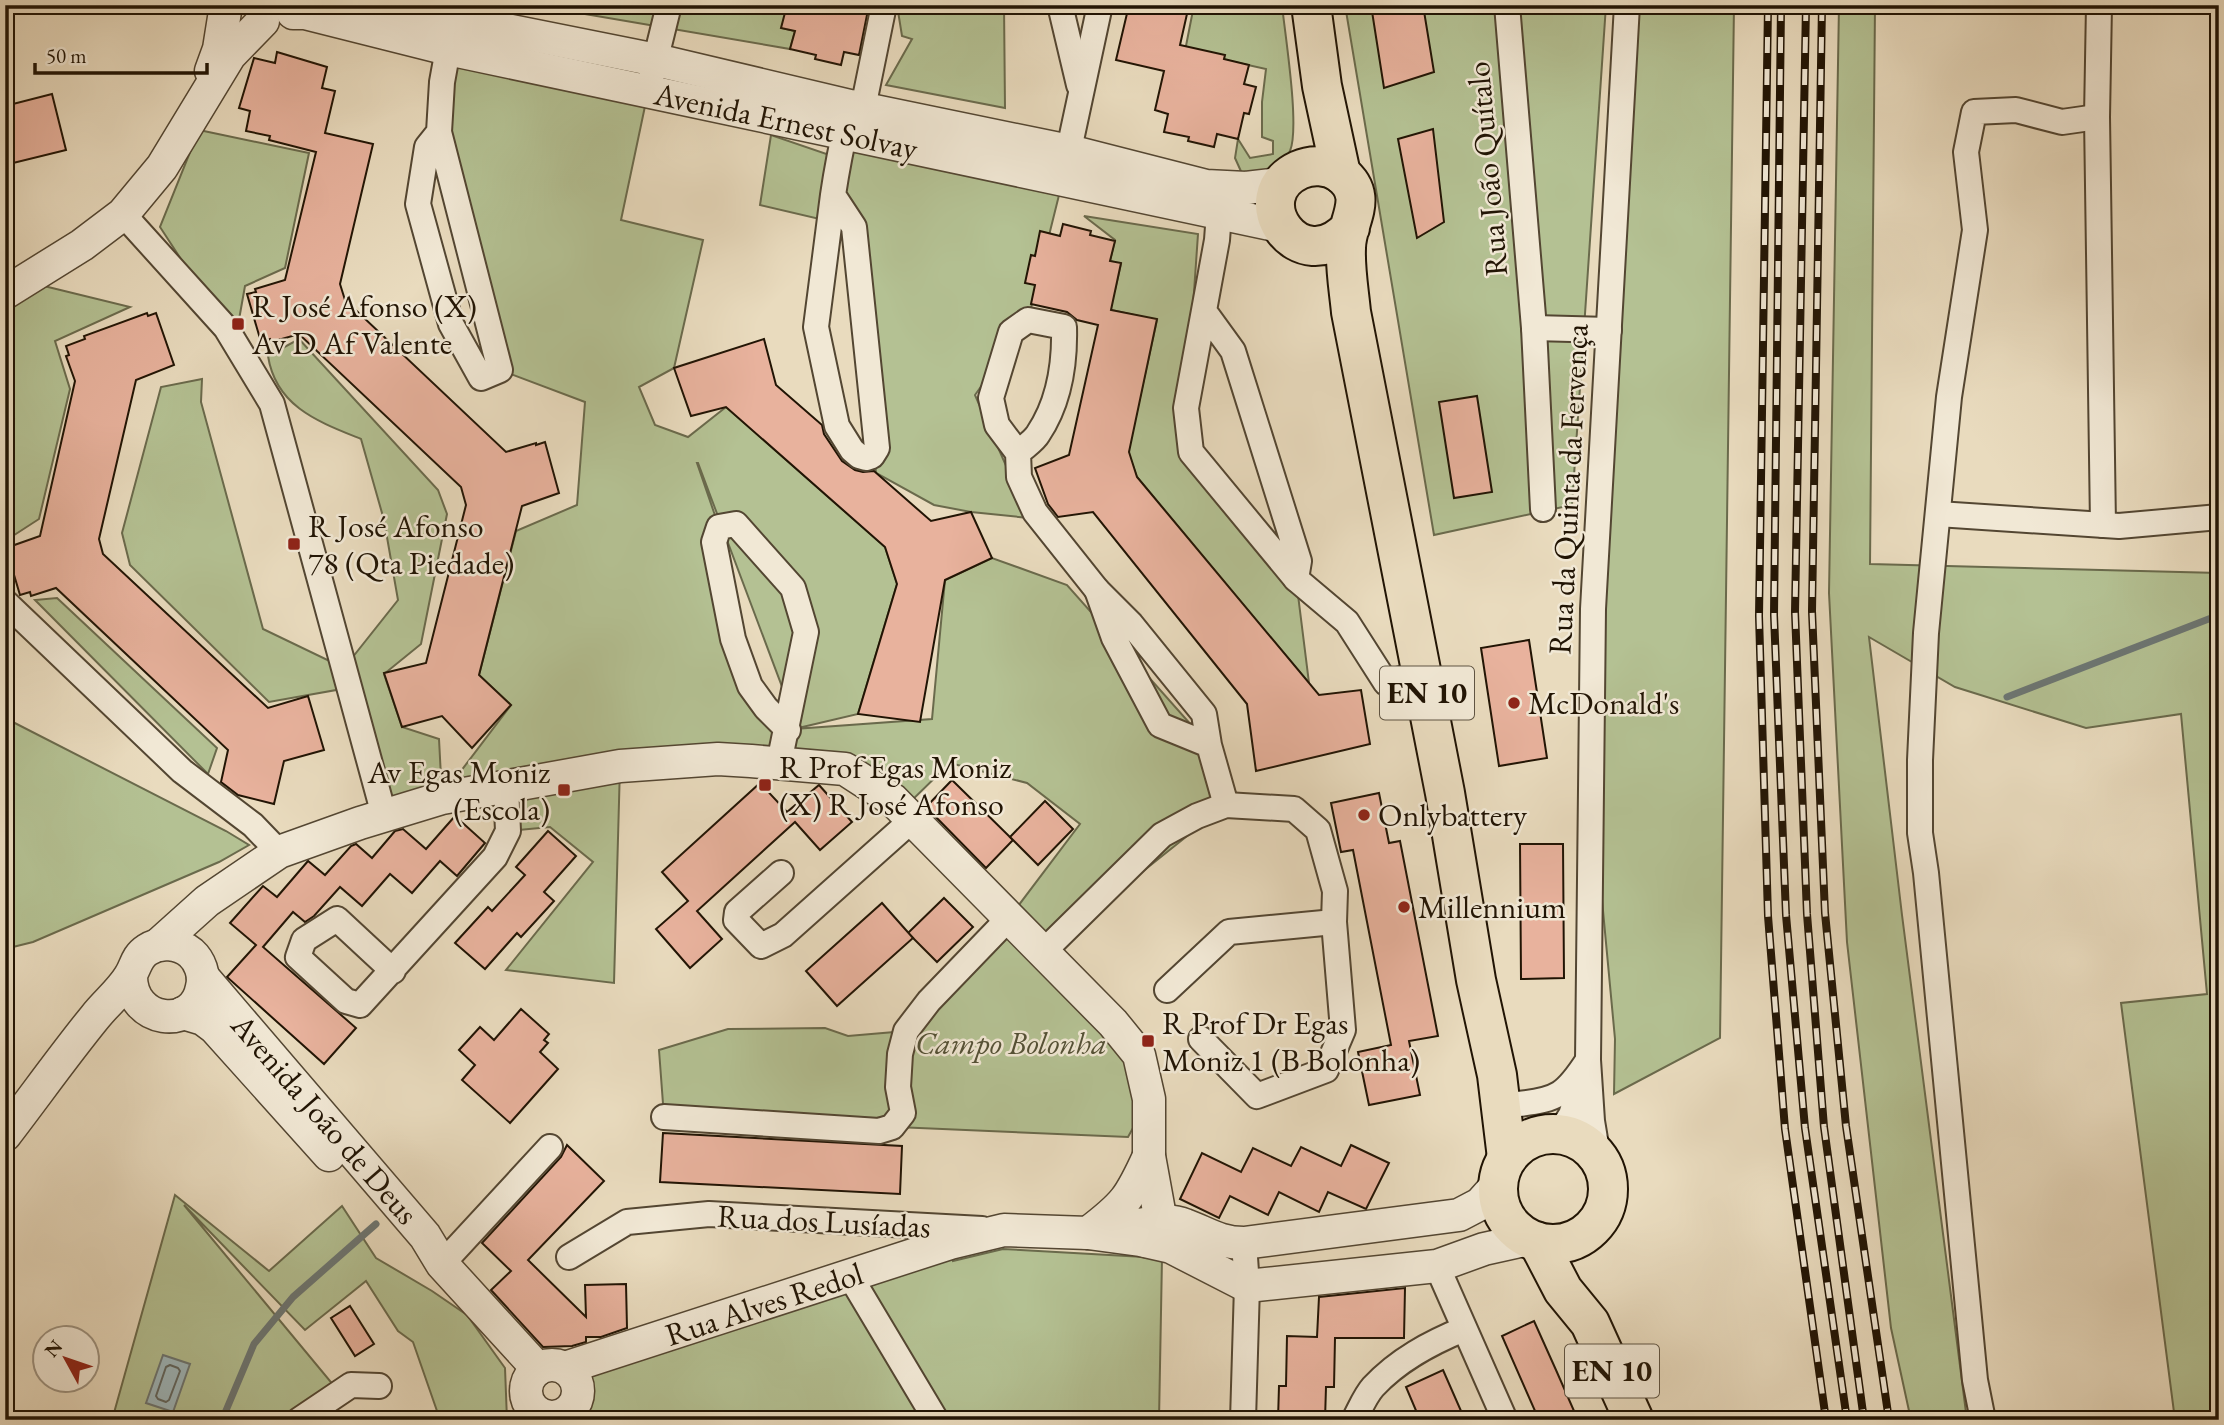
<svg xmlns="http://www.w3.org/2000/svg" width="2224" height="1425" viewBox="0 0 2224 1425" font-family="'EB Garamond',serif">
<style>
.green{fill:#b4c193;stroke:#6a6a4c;stroke-width:2;fill-rule:evenodd}
.water{fill:#9eb8bd;stroke:#6c7673;stroke-width:2}
.lines{fill:none;stroke-linecap:round;stroke-linejoin:round}
.shore{stroke:#606660;stroke-width:2}
.stream{stroke:#6c7673;stroke-width:7}
.building{fill:#e8b29d;stroke:#211404;stroke-width:2}
.minor-casing{stroke:#534632;stroke-width:28}
.tertiary-casing{stroke:#534632;stroke-width:35}
.primary-casing{stroke:#211404;stroke-width:42}
.minor{stroke:#f1e8d5;stroke-width:24}
.tertiary{stroke:#f1e8d5;stroke-width:32}
.primary{stroke:#e9dbbe;stroke-width:38}
.rail-casing{stroke:#211404;stroke-width:8}
.rail{stroke:#f1e8d5;stroke-width:5;stroke-dasharray:16;stroke-linecap:butt}
.poi-dot{fill:#8f2418;stroke:#f1e8d5;stroke-width:2.5}
.labels{text-anchor:middle;stroke-width:5;stroke-linejoin:round;paint-order:stroke}
.shield{fill:#f1e8d5;stroke:#5f5443;stroke-width:2}
.shield-label{font-size:30px;font-weight:bold;fill:#211404}
.street-label{font-size:32px;fill:#211404;stroke:#f1e8d5}
.poi-label{font-size:32px;fill:#211404;stroke:#f1e8d5;text-anchor:start}
.park-label{font-size:32px;font-style:italic;fill:#545136;stroke:#f1e8d5}
</style>
<rect width="100%" height="100%" fill="#e9dbbe"/>
<filter id="stains"><feTurbulence type="fractalNoise" baseFrequency=".00286" numOctaves="4"/><feColorMatrix values="0 0 0 0 .2 0 0 0 0 .09 0 0 0 0 .02 0 0 0 .5 -.17"/></filter>
<radialGradient id="worn" r=".72"><stop offset=".6" stop-color="#630" stop-opacity="0"/><stop offset="1" stop-color="#630" stop-opacity=".3"/></radialGradient>
<g class="green">
<path d="M 532,5 L 790,5 L 782,28 L 795,31 L 790,49 Z"/>
<path d="M 897,5 L 1004,5 L 1005,108 L 886,85 L 912,39 L 902,36 Z"/>
<path d="M 1194,5 L 1282,5 C 1285,35 1300,127 1290,151 C 1285,163 1275,171 1266,180 L 1244,178 L 1235,158 L 1238,139 L 1250,158 L 1273,154 L 1273,141 L 1262,137 L 1262,102 L 1266,69 L 1185,51 Z"/>
<path d="M 1345,5 L 1606,5 L 1572,505 L 1434,535 Z"/>
<path d="M 1627,5 L 1734,5 L 1720,1038 L 1614,1094 L 1615,1039 L 1592,793 Z"/>
<path d="M 1839,5 L 1875,5 L 1870,564 L 2219,573 L 2219,1420 L 2175,1420 L 2121,1003 L 2207,994 L 2181,714 L 2086,728 L 1955,687 L 1869,637 L 1902,915 L 1967,1420 L 1911,1420 L 1891,1328 L 1847,942 L 1829,593 Z"/>
<path d="M 448,49 L 648,92 L 621,220 L 703,240 L 674,368 L 639,387 L 655,425 L 688,437 L 726,407 L 885,547 L 897,584 L 858,714 L 794,729 L 932,719 L 945,580 L 992,558 L 1067,585 L 1209,745 L 1226,805 L 1058,939 L 1011,919 L 1113,1023 L 1149,1099 L 1128,1137 L 664,1117 L 659,1050 L 728,1029 L 825,1028 L 848,1036 L 906,1031 L 1009,918 L 1080,824 L 1027,783 L 950,763 L 902,810 L 845,769 L 620,766 L 614,983 L 506,970 L 593,862 L 550,827 L 508,831 L 506,787 L 384,815 L 343,670 L 336,690 L 269,702 L 130,565 L 122,533 L 161,387 L 202,379 L 201,402 L 263,629 L 344,668 L 398,600 L 384,520 L 361,439 C 319,422 276,407 268,356 L 299,339 L 438,490 L 447,514 L 421,644 L 384,674 L 402,727 L 439,739 L 442,796 L 511,705 L 479,675 L 516,531 L 577,505 L 585,402 L 500,370 L 439,132 ZM 697,463 L 698,463 L 796,724 L 750,687 L 719,527 Z"/>
<path d="M 199,130 L 309,153 L 285,268 L 245,286 L 235,342 L 160,227 Z"/>
<path d="M 844,132 L 1063,179 L 1028,320 L 975,395 L 1029,518 L 971,512 L 934,505 L 876,473 L 854,227 L 760,205 L 771,135 L 838,158 Z"/>
<path d="M 1084,216 L 1198,234 L 1186,408 L 1191,452 L 1296,579 L 1309,683 L 1137,477 L 1128,452 L 1157,320 L 1107,309 L 1115,290 L 1121,264 L 1110,261 L 1115,240 Z"/>
<path d="M 44,286 L 130,307 L 55,341 L 70,389 L 39,519 L 5,541 L 5,420 L 14,418 L 7,361 L 5,361 L 5,308 Z"/>
<path d="M 57,598 L 217,748 L 208,774 L 35,600 Z"/>
<path d="M 5,718 L 226,831 L 249,845 L 219,862 L 33,942 L 5,949 Z"/>
<path d="M 175,1195 L 269,1271 L 342,1206 L 376,1258 L 432,1291 L 467,1315 L 505,1368 L 507,1420 L 418,1420 L 437,1411 L 413,1342 L 398,1331 L 366,1281 L 305,1330 L 184,1205 L 340,1393 L 299,1420 L 112,1420 Z"/>
<path d="M 950,1243 L 953,1261 L 1003,1249 L 1162,1258 L 1159,1420 L 575,1420 L 570,1368 Z"/>
</g>
<path class="water" d="M 163,1355 L 190,1364 L 173,1412 L 146,1403 Z"/>
<g class="lines">
<path class="shore" d="M 170,1365 L 178,1368 L 180,1371 L 169,1400 L 166,1402 L 158,1399 L 156,1396 L 166,1367 Z"/>
<g class="stream">
<path d="M 2007,697 L 2219,615"/>
<path d="M 222,1420 L 254,1344 L 293,1297 L 376,1224"/>
</g>
</g>
<g class="building">
<path d="M 787,5 L 869,5 L 859,55 L 844,52 L 841,65 L 815,59 L 816,55 L 790,49 L 795,31 L 781,28 Z"/>
<path d="M 1129,5 L 1189,5 L 1180,45 L 1225,55 L 1224,59 L 1249,65 L 1244,84 L 1256,87 L 1249,114 L 1244,113 L 1238,139 L 1217,134 L 1214,147 L 1188,141 L 1189,137 L 1164,132 L 1168,114 L 1155,110 L 1164,71 L 1116,60 Z"/>
<path d="M 1371,5 L 1423,5 L 1434,72 L 1384,88 Z"/>
<path d="M 277,52 L 327,67 L 322,88 L 335,91 L 325,133 L 373,144 L 340,284 L 345,300 L 506,452 L 536,443 L 536,445 L 545,442 L 559,493 L 522,506 L 479,675 L 511,705 L 472,748 L 442,716 L 402,727 L 384,673 L 426,663 L 466,505 L 461,487 L 299,334 L 271,342 L 270,339 L 261,342 L 247,294 L 256,292 L 255,289 L 285,280 L 316,152 L 269,140 L 270,136 L 246,131 L 250,111 L 239,108 L 254,58 L 275,63 Z"/>
<path d="M 52,94 L 66,150 L 5,165 L 5,106 Z"/>
<path d="M 1433,129 L 1444,222 L 1417,238 L 1398,139 Z"/>
<path d="M 1063,224 L 1091,231 L 1090,235 L 1115,241 L 1110,261 L 1121,263 L 1111,310 L 1157,319 L 1129,452 L 1137,477 L 1319,695 L 1361,690 L 1370,744 L 1256,771 L 1247,704 L 1093,512 L 1058,517 L 1048,504 L 1035,468 L 1069,455 L 1098,325 L 1077,320 L 1067,312 L 1031,304 L 1035,285 L 1025,283 L 1031,255 L 1035,256 L 1040,231 L 1060,236 Z"/>
<path d="M 147,313 L 148,316 L 156,313 L 174,365 L 136,380 L 99,539 L 103,554 L 268,708 L 308,696 L 324,750 L 284,761 L 274,804 L 238,795 L 221,782 L 228,750 L 56,588 L 31,596 L 30,592 L 20,595 L 6,548 L 40,536 L 75,381 L 66,356 L 69,355 L 66,346 L 85,339 L 84,336 Z"/>
<path d="M 764,339 L 776,385 L 822,425 L 824,434 L 842,461 L 855,470 L 863,472 L 874,471 L 931,521 L 971,512 L 992,558 L 945,580 L 920,722 L 858,714 L 897,584 L 885,547 L 726,407 L 691,416 L 674,368 Z"/>
<path d="M 1477,396 L 1492,492 L 1454,498 L 1439,402 Z"/>
<path d="M 1529,640 L 1547,758 L 1499,766 L 1481,648 Z"/>
<path d="M 952,780 L 1013,840 L 986,868 L 926,807 Z"/>
<path d="M 760,783 L 787,812 L 819,785 L 852,822 L 820,850 L 795,822 L 697,911 L 722,939 L 690,968 L 656,929 L 688,901 L 662,872 Z"/>
<path d="M 1379,793 L 1389,843 L 1400,841 L 1438,1036 L 1409,1041 L 1420,1095 L 1369,1105 L 1358,1052 L 1391,1045 L 1353,850 L 1341,852 L 1331,803 Z"/>
<path d="M 1045,801 L 1073,829 L 1038,865 L 1010,837 Z"/>
<path d="M 455,816 L 485,843 L 457,876 L 440,861 L 412,893 L 390,874 L 362,906 L 340,887 L 314,916 L 305,922 L 293,912 L 263,947 L 356,1028 L 324,1064 L 227,977 L 256,945 L 230,923 L 263,886 L 277,897 L 308,861 L 325,875 L 351,846 L 356,844 L 372,858 L 395,831 L 403,829 L 426,849 Z"/>
<path d="M 548,831 L 576,856 L 544,892 L 554,901 L 521,937 L 517,933 L 485,969 L 455,943 L 488,907 L 492,911 L 525,875 L 516,867 Z"/>
<path d="M 1520,844 L 1563,844 L 1564,978 L 1521,979 Z"/>
<path d="M 944,898 L 973,927 L 937,962 L 908,933 Z"/>
<path d="M 882,903 L 913,938 L 837,1006 L 806,971 Z"/>
<path d="M 521,1009 L 549,1034 L 544,1040 L 548,1043 L 540,1052 L 558,1069 L 510,1123 L 462,1080 L 475,1065 L 459,1050 L 480,1027 L 494,1040 Z"/>
<path d="M 663,1133 L 902,1146 L 900,1194 L 660,1182 Z"/>
<path d="M 567,1145 L 604,1181 L 528,1260 L 586,1317 L 585,1285 L 626,1284 L 627,1328 L 601,1337 L 586,1337 L 586,1342 L 572,1346 L 543,1347 L 491,1290 L 511,1271 L 482,1243 L 561,1157 Z"/>
<path d="M 1351,1145 L 1389,1163 L 1366,1209 L 1328,1192 L 1319,1212 L 1279,1192 L 1268,1215 L 1230,1196 L 1219,1218 L 1180,1199 L 1202,1153 L 1241,1172 L 1253,1148 L 1291,1166 L 1301,1147 L 1341,1166 Z"/>
<path d="M 1405,1288 L 1404,1338 L 1335,1338 L 1334,1387 L 1326,1387 L 1325,1420 L 1278,1420 L 1279,1386 L 1286,1386 L 1287,1336 L 1317,1337 L 1319,1297 Z"/>
<path d="M 350,1306 L 374,1344 L 355,1356 L 331,1318 Z"/>
<path d="M 1534,1321 L 1556,1370 L 1578,1420 L 1539,1420 L 1502,1336 Z"/>
<path d="M 1443,1370 L 1465,1420 L 1420,1420 L 1406,1387 Z"/>
</g>
<g class="lines">
<defs>
<g id="minor">
<path d="M 1060,5 L 1079,85"/>
<path d="M 1507,5 L 1534,328 L 1543,509"/>
<path d="M 2099,5 L 2097,117 L 2103,525"/>
<path d="M 651,78 L 669,5"/>
<path d="M 863,108 L 884,5"/>
<path d="M 439,132 L 427,147 L 418,204 L 451,324 L 481,378 L 500,370 L 439,132 L 442,82 L 448,49"/>
<path d="M 1065,168 L 1100,5"/>
<path d="M 833,195 L 854,227 L 877,448 L 872,456 L 866,458 L 859,456 L 852,450 L 837,426 L 816,327 L 833,195 C 837,168 842,143 848,117"/>
<path d="M 123,214 L 226,328 L 272,404 L 384,815"/>
<path d="M 1204,311 L 1233,351 L 1299,561 L 1296,579 L 1191,452 L 1186,408 L 1217,240 L 1219,213"/>
<path d="M 1534,328 L 1609,330"/>
<path d="M 1018,453 L 997,425 L 991,398 L 1011,332 L 1028,320 L 1064,327 C 1065,363 1059,403 1038,434 C 1034,441 1024,447 1018,453 L 1019,477 L 1035,512 L 1097,590"/>
<path d="M 1938,514 L 2119,526 L 2219,517"/>
<path d="M 1296,579 L 1347,622 L 1386,683 L 1423,673"/>
<path d="M 5,602 L 182,771 L 253,825 L 279,852"/>
<path d="M 1209,745 L 1160,725 L 1114,638 L 1097,590 L 1131,624 L 1204,714 L 1209,745 L 1226,805"/>
<path d="M 779,763 L 806,632 L 793,588 L 736,524 L 719,527 L 714,542 L 733,639 L 750,686 L 766,708 L 788,730"/>
<path d="M 781,873 L 737,912 L 736,920 L 761,946 L 783,935 L 912,820"/>
<path d="M 1043,952 L 1162,835 L 1197,816 L 1226,805 L 1294,809 L 1318,830 L 1335,891 L 1334,922 L 1343,1030 L 1326,1070 L 1257,1096 L 1201,1039"/>
<path d="M 393,971 L 337,919 L 304,940 L 298,957 L 346,1001 L 360,1005 L 495,857 L 508,831 L 506,786"/>
<path d="M 1167,990 L 1229,932 L 1334,922"/>
<path d="M 1518,1104 C 1558,1100 1566,1094 1588,1060"/>
<path d="M 664,1117 L 879,1131 L 892,1127 L 903,1113 L 898,1087 L 900,1054 L 906,1031 L 929,1001 L 1009,918"/>
<path d="M 1559,1134 L 1571,1115 L 1583,1078"/>
<path d="M 1598,1157 L 1592,1121 L 1588,1060 L 1593,609 L 1627,5"/>
<path d="M 569,1257 L 627,1222 L 709,1214 L 982,1229"/>
<path d="M 442,1264 L 550,1147"/>
<path d="M 1437,1266 L 1505,1420"/>
<path d="M 850,1276 L 936,1420"/>
<path d="M 299,1420 L 351,1385 L 379,1386"/>
<path d="M 1243,1420 L 1247,1286 L 1244,1243"/>
<path d="M 1354,1420 C 1360,1409 1365,1396 1373,1387 C 1398,1360 1430,1343 1464,1329"/>
<path d="M 1983,1420 L 1975,1380 L 1926,873 L 1920,833 L 1920,760 L 1926,633 L 1949,397 L 1975,230 L 1966,152 L 1974,112 L 2016,110 L 2062,122 L 2097,117"/>
</g>
<g id="tertiary">
<path d="M 382,5 L 656,60 L 850,106 L 1069,151 L 1206,186 L 1246,188 L 1280,184"/>
<path d="M 293,13 L 305,13 L 448,49 L 1280,226"/>
<path d="M 211,71 L 219,49 L 226,5"/>
<path d="M 5,293 L 82,245 L 123,214 L 162,167 L 230,55 L 263,21"/>
<path d="M 158,945 L 207,901 L 279,852 L 360,823 L 442,798 L 620,766 L 718,759 L 751,761 L 845,769 L 893,800 L 1113,1023 L 1139,1055 L 1149,1099 L 1149,1156 L 1161,1222 L 1146,1241"/>
<path d="M 203,977 L 425,1236 L 442,1264 L 538,1369"/>
<path d="M 183,1013 L 203,1019 L 215,1028 L 329,1155"/>
<path d="M 5,1135 C 35,1096 64,1055 95,1017 C 106,1003 121,991 130,976 C 136,967 136,957 147,950 C 160,941 179,943 191,953 C 200,961 205,975 202,987 C 194,1032 130,1023 131,975"/>
<path d="M 1139,1225 C 1154,1222 1171,1219 1185,1225 C 1207,1233 1219,1243 1244,1243 L 1459,1215 L 1480,1204 L 1498,1184"/>
<path d="M 1088,1233 C 1125,1205 1130,1198 1149,1156"/>
<circle cx="552" cy="1391" r="26"/>
<path d="M 565,1368 L 950,1243 L 1004,1230 L 1088,1233 L 1140,1240 L 1171,1247 L 1247,1286 L 1437,1266 L 1484,1249 L 1529,1239"/>
</g>
<g id="primary">
<path d="M 1311,5 L 1322,86 L 1341,174"/>
<path d="M 1350,228 C 1300,283 1241,197 1299,170 C 1312,164 1328,165 1340,173 C 1371,197 1346,220 1346,248 C 1345,269 1349,291 1351,312 L 1445,793 L 1476,980 L 1497,1075 L 1507,1158"/>
<circle cx="1553" cy="1189" r="55"/>
<path d="M 1538,1242 L 1563,1290 L 1590,1323 L 1634,1420"/>
</g>
</defs>
<use href="#minor" class="minor-casing"/>
<use href="#tertiary" class="tertiary-casing"/>
<use href="#primary" class="primary-casing"/>
<use href="#minor" class="minor"/>
<use href="#tertiary" class="tertiary"/>
<use href="#primary" class="primary"/>
<defs>
<g id="rail">
<path d="M 1768,5 L 1759,616 L 1768,916 L 1785,1129 L 1826,1420"/>
<path d="M 1781,5 L 1774,615 L 1786,915 L 1805,1128 L 1847,1420"/>
<path d="M 1806,5 L 1795,612 L 1807,914 L 1824,1127 L 1864,1420"/>
<path d="M 1822,5 L 1812,611 L 1825,913 L 1846,1126 L 1889,1420"/>
</g>
</defs>
<use href="#rail" class="rail-casing"/>
<use href="#rail" class="rail"/>
</g>
<g class="poi-dot">
<rect x="231" y="317" width="14" height="14" rx="3.5"/>
<rect x="287" y="537" width="14" height="14" rx="3.5"/>
<circle cx="1514" cy="703" r="7"/>
<rect x="758" y="778" width="14" height="14" rx="3.5"/>
<rect x="557" y="783" width="14" height="14" rx="3.5"/>
<circle cx="1364" cy="815" r="7"/>
<circle cx="1404" cy="907" r="7"/>
<rect x="1141" y="1034" width="14" height="14" rx="3.5"/>
</g>
<g class="labels">
<g class="shield">
<rect x="1380" y="666.5" width="94" height="53" rx="5"/>
<rect x="1565" y="1344.5" width="94" height="53" rx="5"/>
</g>
<g class="shield-label">
<text x="1427" y="703">EN 10</text>
<text x="1612" y="1381">EN 10</text>
</g>
<g class="street-label">
<text transform="translate(786 121) rotate(12)" y="11">Avenida Ernest Solvay</text>
<text transform="translate(1487 169) rotate(-95)" y="11">Rua João Quítalo</text>
<text transform="translate(1568 489) rotate(-87)" y="11">Rua da Quinta da Fervença</text>
<text transform="translate(325 1119) rotate(49)" y="11">Avenida João de Deus</text>
<text transform="translate(824 1221) rotate(3)" y="11">Rua dos Lusíadas</text>
<text transform="translate(764 1304) rotate(-18)" y="11">Rua Alves Redol</text>
</g>
<g class="poi-label">
<text x="252" y="317">R José Afonso (X)<tspan x="252" dy="37">Av D Af Valente</tspan></text>
<text x="308" y="537">R José Afonso<tspan x="308" dy="37">78 (Qta Piedade)</tspan></text>
<text x="1528" y="714">McDonald's</text>
<text x="779" y="778">R Prof Egas Moniz<tspan x="779" dy="37">(X) R José Afonso</tspan></text>
<text x="550" y="783" text-anchor="end">Av Egas Moniz<tspan x="550" dy="37">(Escola)</tspan></text>
<text x="1378" y="826">Onlybattery</text>
<text x="1418" y="918">Millennium</text>
<text x="1162" y="1034">R Prof Dr Egas<tspan x="1162" dy="37">Moniz 1 (B Bolonha)</tspan></text>
</g>
<g class="park-label">
<text x="1011" y="1054">Campo Bolonha</text>
</g>
</g>
<rect width="2224" height="1425" fill="none" stroke="#e9dbbe" stroke-width="28"/>
<rect x="7" y="7" width="2210" height="1411" fill="none" stroke="#211404" stroke-width="3.5"/>
<rect x="14" y="14" width="2196" height="1397" fill="none" stroke="#211404" stroke-width="2"/>
<g transform="translate(66 1359) rotate(310)"><circle r="33" fill="#f1e8d5" stroke="#9e9381" stroke-width="2"/>
<path d="M0-5L12 26L0 18L-12 26Z" fill="#8f2418"/>
<text y="-10" font-size="19" font-weight="bold" text-anchor="middle" fill="#211404">N</text>
</g>
<path d="M35 63v10h172v-10" fill="none" stroke="#211404" stroke-width="3.5"/>
<text x="46" y="63" font-size="21" fill="#211404" stroke="#f1e8d5" stroke-width="5" paint-order="stroke">50 m</text>
<rect width="100%" height="100%" filter="url(#stains)"/>
<rect width="100%" height="100%" fill="url(#worn)"/>
</svg>
